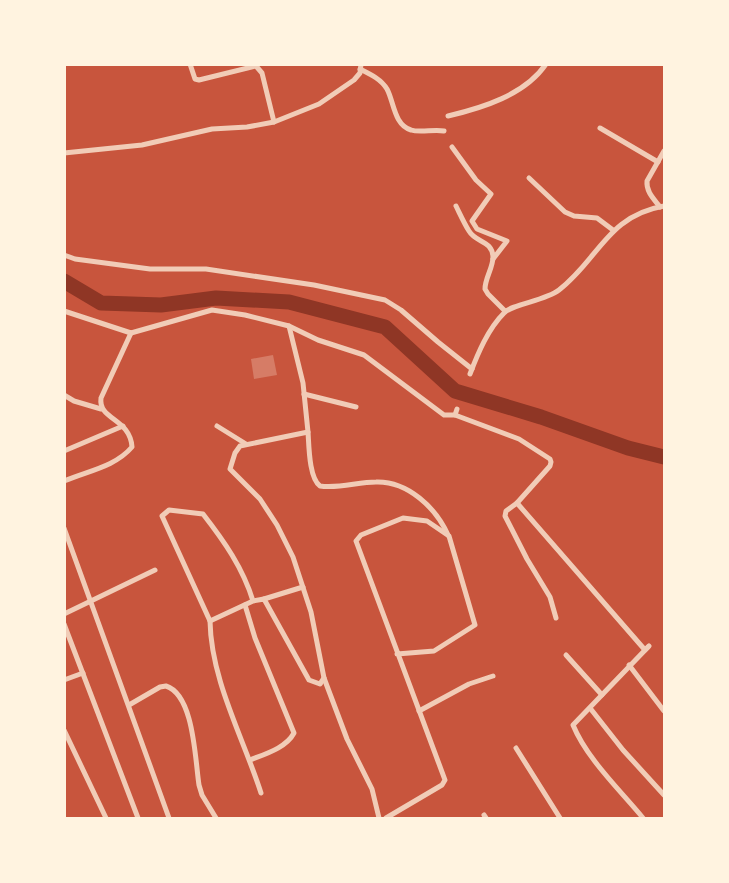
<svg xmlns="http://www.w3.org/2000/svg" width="729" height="883" viewBox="0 0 729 883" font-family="Mulish,sans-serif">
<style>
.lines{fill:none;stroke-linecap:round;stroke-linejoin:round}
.river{stroke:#8f3625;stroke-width:15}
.building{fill:#d67c66}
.minor{stroke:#f1ccb7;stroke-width:5}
</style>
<rect width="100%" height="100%" fill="#c8553d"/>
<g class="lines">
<path class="river" d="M 64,281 L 101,303 L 161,305 L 216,298 L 289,302 L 385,327 L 455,391 L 541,417 L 628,448 L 664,457"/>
</g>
<path class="building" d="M 273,355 L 277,375 L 254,379 L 251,359 Z"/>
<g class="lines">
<g class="minor">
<path d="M 190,64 L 195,79 L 199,80 L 256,66 L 262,73 L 274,122"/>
<path d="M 360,69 C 370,74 381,79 387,89 C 394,102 394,125 411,130 C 420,133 434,129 444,131"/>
<path d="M 448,116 C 482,108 525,95 546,64"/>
<path d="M 600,128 L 658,162"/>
<path d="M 452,147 L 476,180 L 491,194 L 472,221 L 477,229 L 507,241 L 493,259"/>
<path d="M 64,153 L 142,145 L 212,129 L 247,127 L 274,122 L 319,104 L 354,80 L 360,73 L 361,64"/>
<path d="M 529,178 L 565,212 L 574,216 L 597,218 L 613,230"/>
<path d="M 456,206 C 460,214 464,223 469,231 C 476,243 492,240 493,257 C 493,268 485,278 485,289 L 488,294 L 505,311"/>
<path d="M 660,207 C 654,199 646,192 647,181 L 664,151"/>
<path d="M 64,255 L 75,259 L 150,269 L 206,269 L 314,285 L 385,300 L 401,310 L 438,342 L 472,369"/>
<path d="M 64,311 L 131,333 L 212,310 L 245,315 L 289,326 L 318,340 L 364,355 L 444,415 L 455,415 L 457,409"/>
<path d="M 289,326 L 303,383 L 308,432 L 240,446 L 235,453 L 230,469 L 260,499 L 277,525 L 293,557 L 311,612 L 324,678 L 347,739 L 372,789 L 379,818"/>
<path d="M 470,374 C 478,353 488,329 504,313 C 512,304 545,301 559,290 C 599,259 607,216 664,206"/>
<path d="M 304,394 L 356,407"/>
<path d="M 64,395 L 74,401 L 101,409"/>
<path d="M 455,415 L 519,439 L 550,459 L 551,462 L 550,466 L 517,503 L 506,511 L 505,516 L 527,559 L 550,597 L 556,618"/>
<path d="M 217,426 L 246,444"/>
<path d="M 308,432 C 309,446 309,478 320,486 C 338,489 358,482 376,482 C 408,481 436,508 448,535"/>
<path d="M 64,451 L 123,426"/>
<path d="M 64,481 C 87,471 115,467 132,447 C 130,418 98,420 101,398 L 131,333"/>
<path d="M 517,503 L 645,650 L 648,647"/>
<path d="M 64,528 L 169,818"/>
<path d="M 264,599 L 303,587"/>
<path d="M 253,601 L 210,621 L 162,516 L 169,510 L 203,514 C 224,541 243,568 253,601 L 264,599 L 309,680 L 320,684 L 324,678"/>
<path d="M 245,605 L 255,638 L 294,733 C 286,748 265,754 250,760"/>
<path d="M 64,614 L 155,570"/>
<path d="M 210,621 C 211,680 243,737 261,793"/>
<path d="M 64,624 L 138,818"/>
<path d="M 566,655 L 602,695"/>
<path d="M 629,665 L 664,711"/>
<path d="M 64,680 L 83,673"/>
<path d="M 129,705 L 160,687 L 166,686 C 194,695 195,759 199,785 L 202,795 L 216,818"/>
<path d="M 590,708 L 623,750 L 664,795"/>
<path d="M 419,711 L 469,684 L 493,676"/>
<path d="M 64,730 L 106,818"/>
<path d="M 516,748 L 560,818"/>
<path d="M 484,815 L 486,818"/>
<path d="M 386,818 L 442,785 L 445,780 L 356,541 L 361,535 L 403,518 L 427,521 L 449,536 L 475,625 L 434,651 L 397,654"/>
<path d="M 643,818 C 620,790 587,759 573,725 L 649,646"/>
</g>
</g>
<rect width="729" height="883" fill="none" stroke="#fff3e0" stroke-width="132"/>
</svg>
